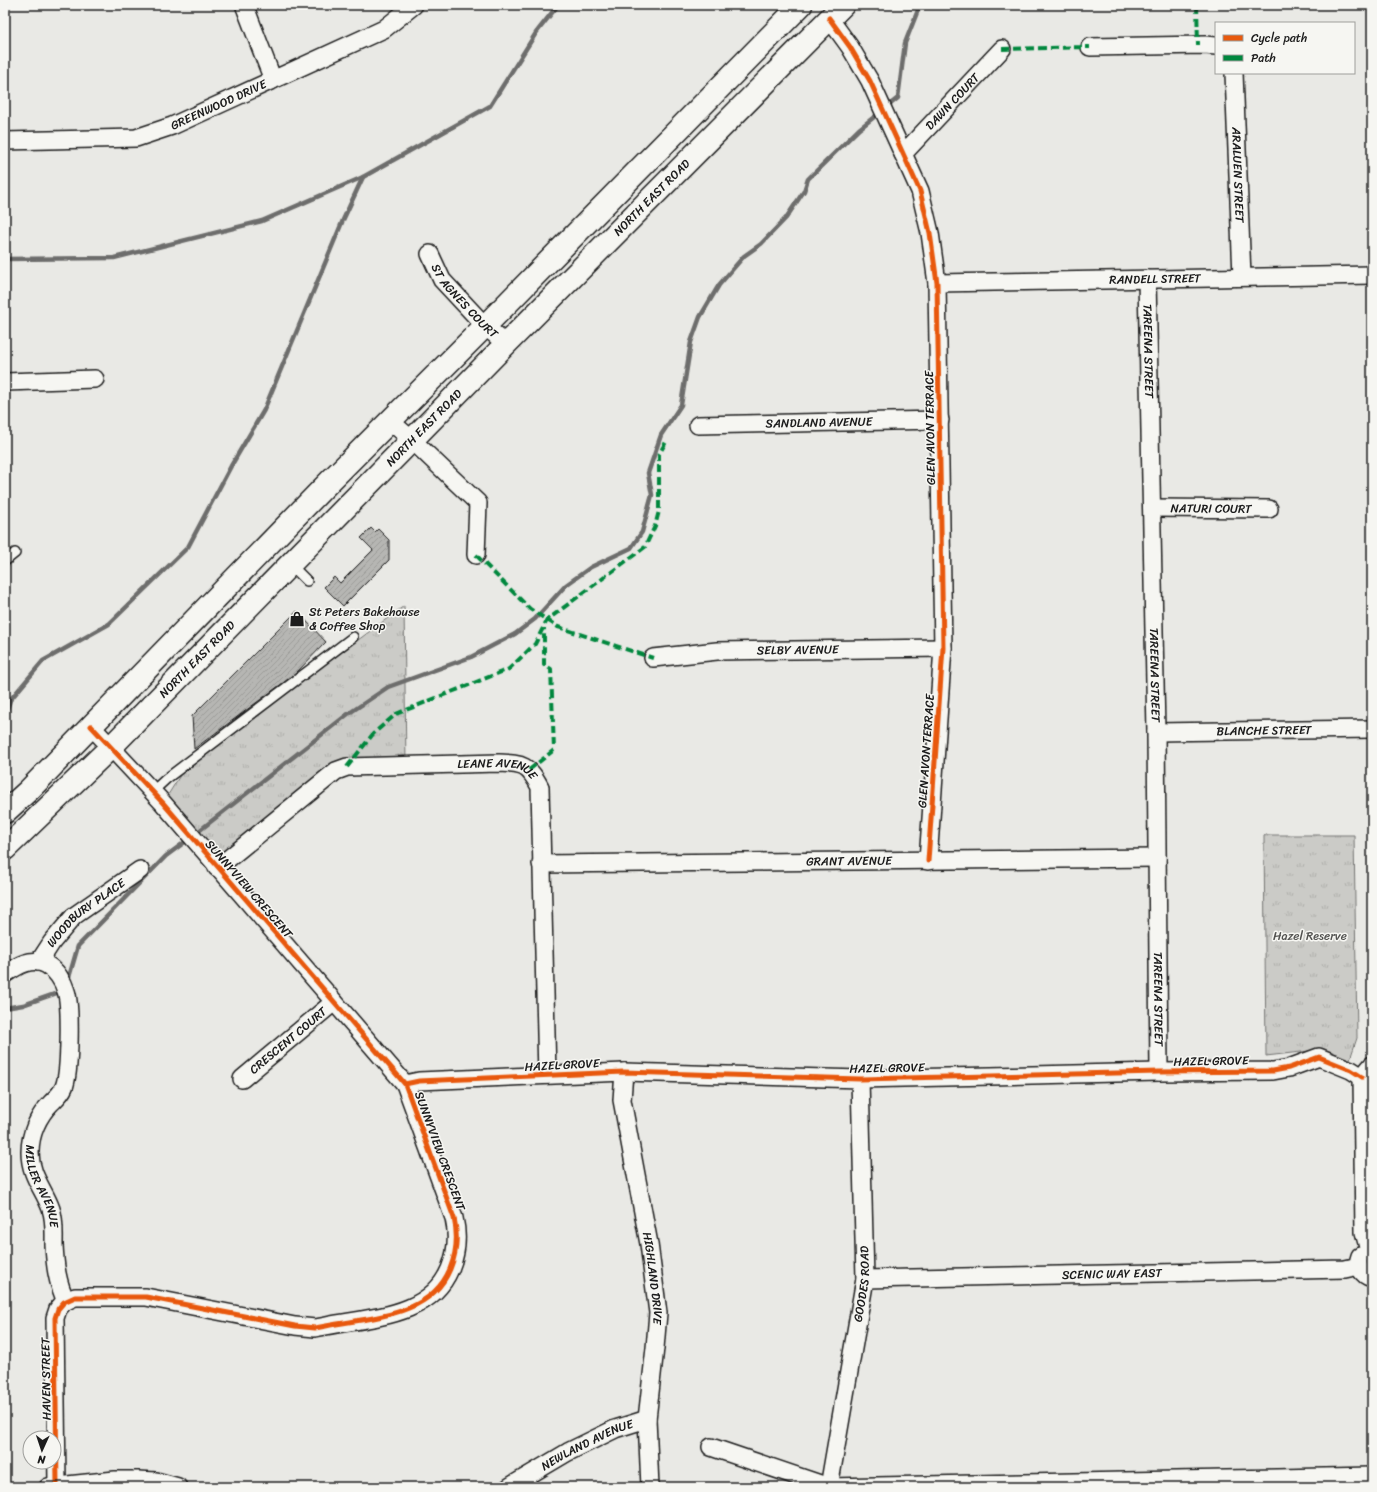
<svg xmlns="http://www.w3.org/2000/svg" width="1377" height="1492" viewBox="0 0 1377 1492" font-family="Sriracha,sans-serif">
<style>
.grass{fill:url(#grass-tufts);stroke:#747472}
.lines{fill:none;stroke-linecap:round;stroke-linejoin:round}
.stream{stroke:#6d6d6c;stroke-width:4.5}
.building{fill:url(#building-hatch);stroke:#1c1c1c}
.lane-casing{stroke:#1c1c1c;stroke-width:12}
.street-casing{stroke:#1c1c1c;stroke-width:20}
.primary-casing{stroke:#1c1c1c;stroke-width:25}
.lane{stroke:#f6f6f2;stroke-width:9}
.street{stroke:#f6f6f2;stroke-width:17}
.primary{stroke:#f6f6f2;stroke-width:22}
.quiet{stroke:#00873e;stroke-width:4;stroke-dasharray:8 4;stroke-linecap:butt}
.cycleway-casing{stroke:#f6f6f2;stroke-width:8}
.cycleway{stroke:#e8590c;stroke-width:5}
.labels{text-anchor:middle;stroke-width:3;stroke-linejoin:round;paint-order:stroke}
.street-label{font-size:12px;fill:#1c1c1c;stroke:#f6f6f2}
.poi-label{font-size:12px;fill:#1c1c1c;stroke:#f6f6f2;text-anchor:start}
.park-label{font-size:12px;fill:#51514f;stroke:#f6f6f2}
</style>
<defs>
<pattern id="grass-tufts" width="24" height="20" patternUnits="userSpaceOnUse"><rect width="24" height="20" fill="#cbcbc7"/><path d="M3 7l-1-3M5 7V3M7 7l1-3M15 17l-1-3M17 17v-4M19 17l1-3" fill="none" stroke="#aeaeaa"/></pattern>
<pattern id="building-hatch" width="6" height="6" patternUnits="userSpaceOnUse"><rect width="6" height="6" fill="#b6b6b3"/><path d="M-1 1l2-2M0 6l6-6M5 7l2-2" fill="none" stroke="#9c9c99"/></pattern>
</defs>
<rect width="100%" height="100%" fill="#e9e9e5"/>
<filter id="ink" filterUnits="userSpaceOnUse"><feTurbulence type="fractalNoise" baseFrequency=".025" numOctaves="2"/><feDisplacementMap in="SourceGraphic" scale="8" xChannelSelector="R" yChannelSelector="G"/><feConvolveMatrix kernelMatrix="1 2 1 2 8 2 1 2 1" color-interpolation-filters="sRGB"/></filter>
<g filter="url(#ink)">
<g class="grass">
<path d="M 404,606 L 406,765 L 347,767 L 217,868 L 163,803 L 184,769 Z"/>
<path d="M 1264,835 L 1354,835 L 1357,1038 L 1349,1062 L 1318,1050 L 1266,1056 Z"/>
</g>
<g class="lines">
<g class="stream">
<path d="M 5,259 L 114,258 L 262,221 L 363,177 L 490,106 L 536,33 L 558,5"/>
<path d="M 5,716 L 10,700 L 43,661 L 109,624 L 188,547 L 231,466 L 264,410 L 343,220 L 363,177"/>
<path d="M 195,834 L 348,714 L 388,687 L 471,657 L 515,634 L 535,619 L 566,585 L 591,567 L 631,548 L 642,532 L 652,495 L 648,473 L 661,435 L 681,405 L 691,342 L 700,317 L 719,285 L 744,256 L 761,244 L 786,218 L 804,191 L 808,179 L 859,129 L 898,98 L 905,43 L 920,5"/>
<path d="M 67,982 L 69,977 L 78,946 L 166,856 L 189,839"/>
<path d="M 5,1008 L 23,1005 L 60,992 L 61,990"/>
</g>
</g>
<g class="building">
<path d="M 371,528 L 375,532 L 378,529 L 389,540 L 389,560 L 343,606 L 324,587 L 334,577 L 340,583 L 373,550 L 361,538 Z"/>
<path d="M 297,611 L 326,642 L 295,674 L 194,749 L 192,716 Z"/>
</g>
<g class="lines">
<defs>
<g id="lane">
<path d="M 5,561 L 15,553"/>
<path d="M 290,564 L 307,581"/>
<path d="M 152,792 L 166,779 L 353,637"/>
</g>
<g id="street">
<path d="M 245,7 L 273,80"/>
<path d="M 829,18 L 850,47 L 870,81 L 920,191 L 930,233 L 937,283 L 943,648 L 928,861"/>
<path d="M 1090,47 L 1205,45 L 1216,46"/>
<path id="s1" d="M 1234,73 L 1242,277"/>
<path id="s2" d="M 5,141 L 136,138 L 172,126 L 384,29 L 414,5"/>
<path id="s3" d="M 903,154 L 1002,49"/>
<path id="s4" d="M 430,254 L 442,280 L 485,326 L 506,344"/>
<path id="s5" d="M 1147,279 L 1156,732 L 1159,1072"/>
<path id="s6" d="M 937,283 L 1372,275"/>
<path d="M 5,382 L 95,379"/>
<path d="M 390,421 L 412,440 L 478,503 L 476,555"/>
<path id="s7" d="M 698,425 L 940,420"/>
<path id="s8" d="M 1152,508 L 1269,509"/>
<path id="s9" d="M 653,658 L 717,651 L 943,648"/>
<path id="s10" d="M 1156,732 L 1372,729"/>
<path id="s11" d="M 541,864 L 1157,858"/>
<path id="s12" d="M 217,868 L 336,771 L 347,767 L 499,763 C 524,764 528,765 540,787 L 547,1075"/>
<path id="s13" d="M 39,962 L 52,942 L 74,916 L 140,870"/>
<path id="s14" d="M 5,974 C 17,966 32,956 47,965 C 56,970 63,981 66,991 C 71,1005 70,1073 64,1087 C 61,1094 56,1098 51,1103 C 38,1116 30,1134 30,1152 C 30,1176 44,1189 51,1209 C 55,1220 54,1233 54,1245 C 55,1265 57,1282 66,1301"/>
<path id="s15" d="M 624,1072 L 622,1100 L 649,1244 L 658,1313 L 655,1348 L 647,1419 L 650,1487"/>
<path d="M 1362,1077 L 1364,1232 L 1368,1247"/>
<path d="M 1362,1077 L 1372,1065"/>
<path id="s16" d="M 242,1079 L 334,1002"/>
<path d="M 405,1084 L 419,1081 L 624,1072 L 860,1079 L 1159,1072 L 1273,1071 L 1289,1068 L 1319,1057 L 1351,1070 L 1362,1077"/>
<path d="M 1360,1256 C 1356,1266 1362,1275 1372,1278"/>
<path id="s17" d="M 865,1279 L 1345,1269 L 1359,1266"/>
<path d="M 711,1447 L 829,1487 L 1372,1476"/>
<path d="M 57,1485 L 55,1318 L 58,1309 L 64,1302 L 75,1297 L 146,1297 L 295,1326 L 315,1328 L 326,1326 C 371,1317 430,1317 450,1269 C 457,1252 458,1235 454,1218 L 405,1084 L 163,803 L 91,726"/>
<path d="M 48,1487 L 115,1480 L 138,1480 L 156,1481 L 178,1487"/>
<path id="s18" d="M 509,1487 L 568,1452 L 615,1429 L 647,1419"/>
<path id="s19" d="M 829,1487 L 865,1279 L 860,1079"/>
</g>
<g id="primary">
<path d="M 5,812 L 29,790 L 331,480 L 485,326 L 801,5"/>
<path id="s20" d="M 5,849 L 111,747 L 506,344 L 843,5"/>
</g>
</defs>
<use href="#lane" class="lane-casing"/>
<use href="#street" class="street-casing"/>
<use href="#primary" class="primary-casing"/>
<use href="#lane" class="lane"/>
<use href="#street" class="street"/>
<use href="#primary" class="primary"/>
<g class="quiet">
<path d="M 1197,5 L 1198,45"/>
<path d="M 1002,49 L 1090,47"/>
<path d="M 476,555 L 530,609 L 558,627 L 653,658"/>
<path d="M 347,767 L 373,734 L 396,714 L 509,669 L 535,644 L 547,620 L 645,547 L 655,526 L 659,511 L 659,454 L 666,442"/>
<path d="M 529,770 L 554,750 L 551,669 L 544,665 L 544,628"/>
</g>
<defs>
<g id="cycleway">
<path d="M 829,18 L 850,47 L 870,81 L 920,191 L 930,233 L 937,283 L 943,648 L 928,861"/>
<path d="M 405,1084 L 419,1081 L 624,1072 L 860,1079 L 1159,1072 L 1273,1071 L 1289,1068 L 1319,1057 L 1351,1070 L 1362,1077"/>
<path d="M 57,1485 L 55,1318 L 58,1309 L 64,1302 L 75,1297 L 146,1297 L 295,1326 L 315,1328 L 326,1326 C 371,1317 430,1317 450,1269 C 457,1252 458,1235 454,1218 L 405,1084 L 163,803 L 91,726"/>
</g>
</defs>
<use href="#cycleway" class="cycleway-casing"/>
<use href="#cycleway" class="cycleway"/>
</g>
</g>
<defs>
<symbol id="shop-bare" viewBox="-9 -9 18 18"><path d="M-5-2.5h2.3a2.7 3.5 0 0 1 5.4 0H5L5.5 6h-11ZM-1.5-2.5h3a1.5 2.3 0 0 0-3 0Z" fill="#1c1c1c" stroke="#f6f6f2" stroke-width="2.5" paint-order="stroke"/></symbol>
</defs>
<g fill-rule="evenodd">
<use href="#shop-bare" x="286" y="608" width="22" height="22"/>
</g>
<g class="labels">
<g class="street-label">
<text dy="4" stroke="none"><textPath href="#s3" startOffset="72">DAWN COURT</textPath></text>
<text dy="4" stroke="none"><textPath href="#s2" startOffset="220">GREENWOOD DRIVE</textPath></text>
<text dy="4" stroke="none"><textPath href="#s1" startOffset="102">ARALUEN STREET</textPath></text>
<text dy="4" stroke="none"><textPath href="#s20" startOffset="918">NORTH EAST ROAD</textPath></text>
<text dy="4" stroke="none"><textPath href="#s6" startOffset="218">RANDELL STREET</textPath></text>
<text dy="4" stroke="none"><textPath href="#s4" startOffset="59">ST AGNES COURT</textPath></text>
<text dy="4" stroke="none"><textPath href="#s5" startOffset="72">TAREENA STREET</textPath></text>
<text dy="4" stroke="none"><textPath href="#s7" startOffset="121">SANDLAND AVENUE</textPath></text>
<text dy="4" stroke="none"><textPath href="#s20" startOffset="594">NORTH EAST ROAD</textPath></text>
<text transform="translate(930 428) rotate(-91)" y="4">GLEN AVON TERRACE</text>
<text dy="4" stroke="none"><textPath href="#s8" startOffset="59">NATURI COURT</textPath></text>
<text dy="4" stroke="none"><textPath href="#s9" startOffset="145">SELBY AVENUE</textPath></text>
<text dy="4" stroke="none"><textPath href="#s20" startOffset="270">NORTH EAST ROAD</textPath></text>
<text dy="4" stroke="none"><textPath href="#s5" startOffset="396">TAREENA STREET</textPath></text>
<text dy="4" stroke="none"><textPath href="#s10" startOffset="108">BLANCHE STREET</textPath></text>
<text transform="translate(926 751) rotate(-86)" y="4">GLEN AVON TERRACE</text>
<text dy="4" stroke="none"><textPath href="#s12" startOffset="317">LEANE AVENUE</textPath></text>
<text dy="4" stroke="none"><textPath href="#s11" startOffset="308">GRANT AVENUE</textPath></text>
<text transform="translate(249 889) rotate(49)" y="4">SUNNYVIEW CRESCENT</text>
<text dy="4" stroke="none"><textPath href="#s13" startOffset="69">WOODBURY PLACE</textPath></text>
<text dy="4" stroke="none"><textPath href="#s5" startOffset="720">TAREENA STREET</textPath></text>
<text dy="4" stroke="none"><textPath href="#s16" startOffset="60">CRESCENT COURT</textPath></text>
<text transform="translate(1211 1061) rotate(-1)" y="4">HAZEL GROVE</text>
<text transform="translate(562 1065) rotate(-3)" y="4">HAZEL GROVE</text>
<text transform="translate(887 1068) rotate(-1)" y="4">HAZEL GROVE</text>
<text transform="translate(440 1151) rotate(70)" y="4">SUNNYVIEW CRESCENT</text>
<text dy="4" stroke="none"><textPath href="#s14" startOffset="287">MILLER AVENUE</textPath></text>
<text dy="4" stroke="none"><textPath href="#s17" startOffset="247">SCENIC WAY EAST</textPath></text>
<text dy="4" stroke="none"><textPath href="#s15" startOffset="209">HIGHLAND DRIVE</textPath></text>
<text dy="4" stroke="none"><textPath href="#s19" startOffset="206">GOODES ROAD</textPath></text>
<text transform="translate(46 1379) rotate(-91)" y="4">HAVEN STREET</text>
<text dy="4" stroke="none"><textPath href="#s18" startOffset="89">NEWLAND AVENUE</textPath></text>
</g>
<g class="poi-label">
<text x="309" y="616">St Peters Bakehouse<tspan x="309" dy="14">&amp; Coffee Shop</tspan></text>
</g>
<g class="park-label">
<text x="1310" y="940">Hazel Reserve</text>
</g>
</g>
<rect width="1377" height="1492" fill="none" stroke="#f6f6f2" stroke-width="20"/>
<rect x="10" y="10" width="1357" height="1472" fill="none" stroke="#1c1c1c" stroke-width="1.5" filter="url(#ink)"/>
<rect x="1215" y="22" width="140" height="52" fill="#f6f6f2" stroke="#9f9f9c"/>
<rect x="1223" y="35" width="20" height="6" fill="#e8590c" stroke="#9f9f9c"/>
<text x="1251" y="42" font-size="12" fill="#1c1c1c">Cycle path</text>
<rect x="1223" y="55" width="20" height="6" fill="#00873e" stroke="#9f9f9c"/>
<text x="1251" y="62" font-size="12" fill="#1c1c1c">Path</text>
<g transform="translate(42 1450) rotate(183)"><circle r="19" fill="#f6f6f2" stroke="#9f9f9c"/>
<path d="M0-3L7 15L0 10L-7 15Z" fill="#1c1c1c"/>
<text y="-6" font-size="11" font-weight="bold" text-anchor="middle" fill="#1c1c1c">N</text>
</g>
</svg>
